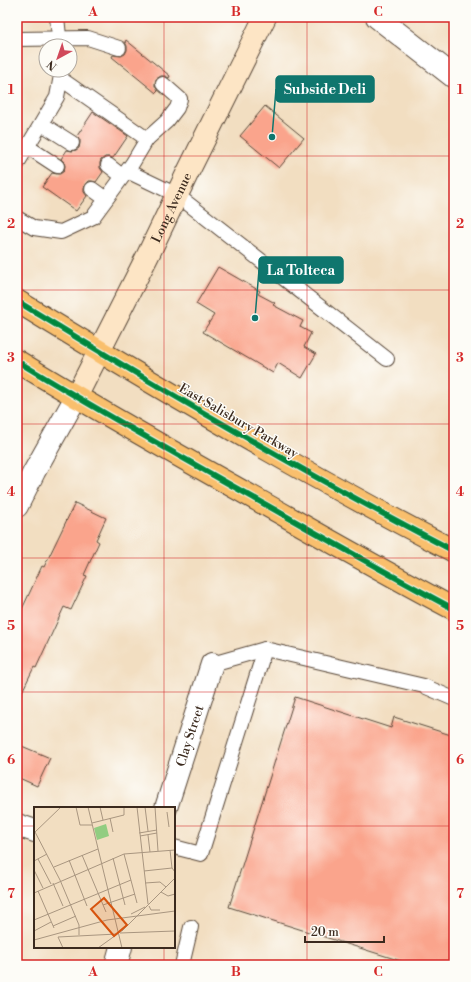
<svg xmlns="http://www.w3.org/2000/svg" width="471" height="982" viewBox="0 0 471 982" font-family="'Libre Bodoni',serif">
<style>
.building{fill:#faa48c}
.lines{fill:none;stroke-linecap:round;stroke-linejoin:round}
.lane-casing{stroke:#564536;stroke-width:16}
.street-casing{stroke:#564536;stroke-width:24}
.secondary-casing{stroke:#564536;stroke-width:24}
.primary-casing{stroke:#564536;stroke-width:24}
.lane{stroke:#fff;stroke-width:14}
.street{stroke:#fff;stroke-width:22}
.secondary{stroke:#fde5c5;stroke-width:22}
.primary{stroke:#f9bf6d;stroke-width:22}
.cycleway-casing{stroke:#fdfcf7;stroke-width:8}
.cycleway{stroke:#00873e;stroke-width:6}
.grid{fill:none;stroke:#d62828;stroke-width:1;stroke-opacity:0.55}
.labels{text-anchor:middle;stroke-width:3;stroke-linejoin:round;paint-order:stroke}
.street-label{font-size:13px;fill:#3b2a1e;stroke:#fdfcf7}
.inset-road{fill:none;stroke:#a99680;stroke-width:1}
.view{fill:#d7540e;fill-opacity:0.15;stroke:#d7540e;stroke-width:2}
.inset-edge{fill:none;stroke:#3b2a1e;stroke-width:2}
.leader{fill:none;stroke:#0f766e;stroke-width:1.5}
.callout-dot{fill:#0f766e;stroke:#fdfcf7;stroke-width:1.5}
.callout{fill:#0f766e;stroke:#0f766e;stroke-width:1.5}
.callout-label{font-size:14px;text-anchor:middle;font-weight:bold;fill:#fff}
.neatline{fill:none;stroke:#d62828;stroke-width:1.5}
.grid-label{font-size:13px;text-anchor:middle;font-weight:bold;fill:#d62828}
</style>
<rect width="100%" height="100%" fill="#fdfcf7"/>
<filter id="ink" filterUnits="userSpaceOnUse"><feTurbulence type="fractalNoise" baseFrequency=".025" numOctaves="2"/><feDisplacementMap in="SourceGraphic" scale="8" xChannelSelector="R" yChannelSelector="G"/><feConvolveMatrix kernelMatrix="1 2 1 2 8 2 1 2 1" color-interpolation-filters="sRGB"/></filter>
<filter id="wash" filterUnits="userSpaceOnUse"><feTurbulence type="fractalNoise" baseFrequency=".012" numOctaves="4" result="noise"/><feDisplacementMap in="SourceGraphic" scale="16" xChannelSelector="R" yChannelSelector="G"/><feGaussianBlur stdDeviation="0.9" result="paint"/><feColorMatrix in="noise" values="0 0 0 0 0 0 0 0 0 0 0 0 0 0 0 0 0 1.4 0 .05"/><feComposite in="paint" operator="in"/></filter>
<g filter="url(#wash)">
<rect width="100%" height="100%" fill="#f2dec1"/>
<g id="blocks">
<g class="building">
<path d="M 126,40 L 170,76 L 169,78 L 165,76 L 161,76 L 156,79 L 155,83 L 155,86 L 158,91 L 156,93 L 112,57 L 113,55 L 121,56 L 125,54 L 127,50 L 127,46 L 125,42 Z"/>
<path d="M 265,106 L 304,138 L 279,168 L 240,136 Z"/>
<path d="M 93,112 L 128,136 L 113,158 L 109,157 L 105,157 L 101,160 L 100,163 L 100,168 L 103,172 L 96,182 L 92,181 L 89,181 L 85,184 L 84,189 L 84,192 L 87,196 L 76,211 L 42,187 L 52,173 L 57,174 L 60,174 L 64,171 L 65,166 L 64,162 L 61,159 L 67,150 L 72,151 L 76,150 L 79,148 L 80,143 L 80,139 L 77,136 Z"/>
<path d="M 218,267 L 260,291 L 258,294 L 275,303 L 273,305 L 303,321 L 300,327 L 311,333 L 304,347 L 316,354 L 302,378 L 278,363 L 273,373 L 203,332 L 214,315 L 196,304 Z"/>
<path d="M 75,503 L 106,518 L 96,540 L 99,542 L 84,575 L 87,576 L 71,610 L 64,607 L 36,668 L 34,667 L 17,702 L 17,620 L 42,566 L 44,567 Z"/>
<path d="M 295,697 L 391,728 L 394,717 L 454,736 L 454,965 L 414,965 L 229,907 Z"/>
<path d="M 17,744 L 50,758 L 37,786 L 17,777 Z"/>
</g>
</g>
</g>
<g filter="url(#ink)">
<use href="#blocks" fill-opacity="0" stroke="#564536" stroke-width="1"/>
<g class="lines">
<defs>
<g id="lane">
<path d="M 57,17 L 60,46"/>
<path d="M 17,39 L 88,38 L 119,48"/>
<path d="M 42,124 L 72,143"/>
<path d="M 147,139 L 167,121 L 177,108 L 180,99 L 163,84"/>
<path d="M 28,147 L 57,166"/>
<path d="M 17,164 L 57,97 L 62,70"/>
<path d="M 108,165 L 122,176"/>
<path d="M 127,171 L 177,195 L 387,359"/>
<path d="M 92,189 L 106,199"/>
<path d="M 17,218 L 34,228 L 61,232 L 93,217 L 132,164 L 147,139 L 61,79"/>
<path d="M 212,664 L 265,649 L 424,686 L 454,699"/>
<path d="M 174,847 L 201,854 L 265,649"/>
<path d="M 182,965 L 191,927"/>
</g>
<g id="street">
<path d="M 377,17 L 454,77"/>
<path d="M 17,506 L 34,472 L 76,397"/>
<path id="s1" d="M 166,808 L 212,664"/>
<path d="M 17,825 L 35,831"/>
<path d="M 116,965 L 121,947"/>
</g>
<g id="secondary">
<path id="s2" d="M 76,397 L 148,255 L 187,174 L 265,17"/>
</g>
<g id="primary">
<path d="M 17,301 C 160,389 305,474 454,551"/>
<path d="M 17,361 C 87,404 158,444 229,484 C 304,526 378,569 454,609"/>
</g>
</defs>
<use href="#lane" class="lane-casing"/>
<use href="#street" class="street-casing"/>
<use href="#secondary" class="secondary-casing"/>
<use href="#primary" class="primary-casing"/>
<use href="#lane" class="lane"/>
<use href="#street" class="street"/>
<use href="#secondary" class="secondary"/>
<use href="#primary" class="primary"/>
<defs>
<g id="cycleway">
<path d="M 17,301 C 160,389 305,474 454,551"/>
<path d="M 17,361 C 87,404 158,444 229,484 C 304,526 378,569 454,609"/>
</g>
</defs>
<use href="#cycleway" class="cycleway-casing"/>
<use href="#cycleway" class="cycleway"/>
</g>
</g>
<path class="grid" d="M 164,17 L 164,808M 307,17 L 307,965M 17,156 L 454,156M 17,290 L 454,290M 17,424 L 454,424M 17,558 L 454,558M 17,692 L 454,692M 17,826 L 35,826M 174,826 L 454,826M 164,947 L 164,965"/>
<g class="labels">
<g class="street-label">
<text dy="5" stroke="none"><textPath href="#s2" startOffset="212">Long Avenue</textPath></text>
<text transform="translate(239 420) rotate(30)" y="5">East Salisbury Parkway</text>
<text dy="5" stroke="none"><textPath href="#s1" startOffset="76">Clay Street</textPath></text>
</g>
</g>
<g transform="translate(34 807)">
<rect width="141" height="141" fill="#f2dec1"/>
<path d="M 72,17 L 75,29 L 63,33 L 60,21 Z" fill="#92cd81"/>
<path class="inset-road" d="M 42,0 L 46,18 L 58,18M 54,0 L 88,141M 66,0 L 69,13M 103,0 L 114,97M 111,0 L 114,24M 121,0 L 124,44M 133,5 L 135,20M 76,11 L 79,25M 58,16 L 90,8 L 90,0M 0,23 L 26,73 L 45,118 L 45,128M 0,26 L 27,0M 105,26 L 123,23M 114,28 L 116,45M 106,29 L 123,26M 136,43 L 138,61 L 141,65M 90,47 L 103,96M 48,48 L 72,105M 79,51 L 91,98M 4,52 L 17,77M 35,53 L 53,99M 0,54 L 13,47M 20,60 L 64,42M 0,63 L 9,81M 110,64 L 138,61M 19,76 L 29,99M 111,76 L 126,75 L 132,80M 4,84 L 20,121M 127,85 L 134,89 L 141,87M 0,86 L 90,47 L 141,43M 69,98 L 101,87M 115,99 L 117,103 L 126,103M 97,107 L 111,100M 0,113 L 97,73M 19,119 L 42,109M 0,124 L 17,115M 88,124 L 141,71M 86,126 L 141,124M 0,133 L 73,113 L 141,104M 29,141 L 24,130 L 83,127M 64,141 L 89,123"/>
<path class="view" d="M 70,91 L 93,118 L 80,129 L 57,102 Z"/>
<rect width="141" height="141" class="inset-edge"/>
</g>
<path class="leader" d="M272 137L276 89M255 318L259 270"/>
<g class="callout-dot">
<circle cx="272" cy="137" r="4"/>
<circle cx="255" cy="318" r="4"/>
</g>
<g class="callout">
<rect x="276" y="76" width="98" height="26" rx="4"/>
<rect x="259" y="257" width="84" height="26" rx="4"/>
</g>
<g class="callout-label">
<text x="325" y="94">Subside Deli</text>
<text x="301" y="275">La Tolteca</text>
</g>
<rect width="471" height="982" fill="none" stroke="#fdfcf7" stroke-width="44"/>
<g transform="translate(58 58) rotate(220)"><circle r="19" fill="#fdfcf7" stroke="#afa8a0"/>
<path d="M0-3L7 15L0 10L-7 15Z" fill="#d1495b"/>
<text y="-6" font-size="11" font-weight="bold" text-anchor="middle" fill="#3b2a1e">N</text>
</g>
<path d="M305 936v6h79v-6" fill="none" stroke="#3b2a1e" stroke-width="2"/>
<text x="311" y="936" font-size="12" fill="#3b2a1e" stroke="#fdfcf7" stroke-width="3" paint-order="stroke">20 m</text>
<rect x="22" y="22" width="427" height="938" class="neatline"/>
<g class="grid-label">
<text x="93" y="16">A</text>
<text x="236" y="16">B</text>
<text x="378" y="16">C</text>
<text x="11" y="94">1</text>
<text x="460" y="94">1</text>
<text x="11" y="228">2</text>
<text x="460" y="228">2</text>
<text x="11" y="362">3</text>
<text x="460" y="362">3</text>
<text x="11" y="496">4</text>
<text x="460" y="496">4</text>
<text x="11" y="630">5</text>
<text x="460" y="630">5</text>
<text x="11" y="764">6</text>
<text x="460" y="764">6</text>
<text x="11" y="898">7</text>
<text x="460" y="898">7</text>
<text x="93" y="976">A</text>
<text x="236" y="976">B</text>
<text x="378" y="976">C</text>
</g>
</svg>
